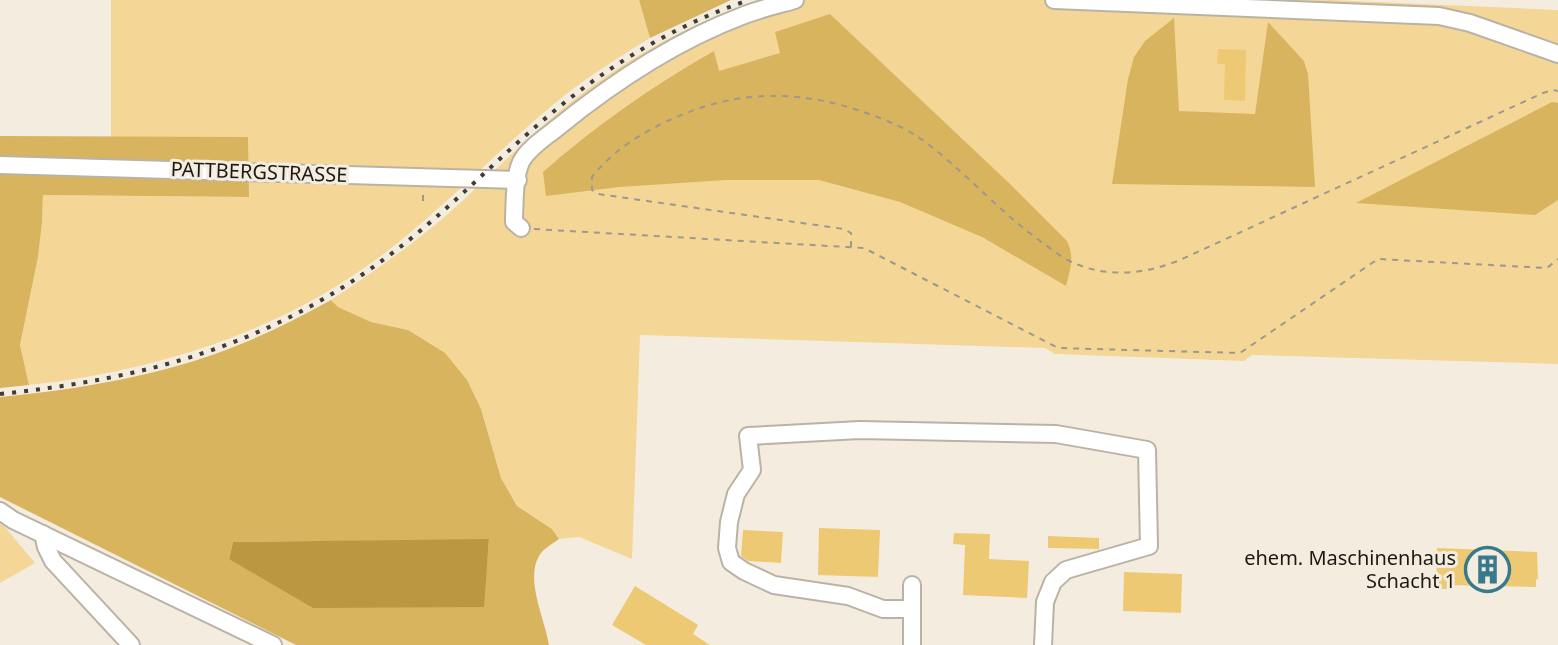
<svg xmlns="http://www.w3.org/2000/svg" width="1558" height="645" viewBox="0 0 1558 645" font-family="'Noto Sans',sans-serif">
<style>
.green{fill:#f4d797}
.forest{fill:#d9b45e;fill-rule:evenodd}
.water{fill:#bb973f}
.building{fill:#eec973}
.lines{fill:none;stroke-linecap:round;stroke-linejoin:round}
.minor-casing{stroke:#bab3a5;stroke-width:20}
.path{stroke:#9e988e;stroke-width:2;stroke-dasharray:6 6;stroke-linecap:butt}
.minor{stroke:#fff;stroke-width:16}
.rail{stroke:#3f3c35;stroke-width:4;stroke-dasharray:4 8;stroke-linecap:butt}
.labels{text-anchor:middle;stroke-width:6;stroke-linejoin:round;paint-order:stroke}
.street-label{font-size:20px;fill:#1d1a15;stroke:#f4eddf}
.poi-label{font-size:20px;fill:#1d1a15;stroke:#f4eddf;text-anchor:end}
</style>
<rect width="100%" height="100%" fill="#f4eddf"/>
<g class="green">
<path d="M 111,0 L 639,0 L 650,38 C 621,56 592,74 565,95 C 500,147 444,209 378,258 C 276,334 153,371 29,385 L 20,345 L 38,257 L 42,224 L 43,195 L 248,197 L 248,137 L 111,137 Z"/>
<path d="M 758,0 L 1331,0 L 1558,10 L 1558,364 L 1252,355 L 1244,361 L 1055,354 L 1045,348 L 640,335 L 632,559 L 579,537 L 559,539 L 552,529 L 517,506 L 501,478 L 481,409 L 408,330 L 371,322 L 337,307 L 331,300 C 372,273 412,245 449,213 C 490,176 528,136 571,102 C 627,58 691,23 758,0 Z"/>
<path d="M 0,524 L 4,526 L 35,563 L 0,583 Z"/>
</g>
<g class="forest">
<path d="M 639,0 L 731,0 L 650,38 Z"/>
<path d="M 830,14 L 1009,183 L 1067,241 C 1075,257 1070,270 1066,286 L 982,237 L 900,202 L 819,180 L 726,180 L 619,187 L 546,196 L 543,172 C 595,126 654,85 714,51 L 719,71 L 780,53 L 775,32 Z"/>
<path d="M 1174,18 L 1179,111 L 1255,114 L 1268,22 L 1304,61 L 1308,74 L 1315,187 L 1112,184 L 1128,79 L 1134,57 L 1145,41 Z"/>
<path d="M 1552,102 L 1558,103 L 1558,200 L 1535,215 L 1356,203 Z"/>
<path d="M 0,136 L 248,137 L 249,197 L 43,195 L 42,223 L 38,257 L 20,345 L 29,385 L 0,388 Z"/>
<path d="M 331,300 L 338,307 L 371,322 L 408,330 L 445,353 L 467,380 L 481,409 L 501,478 L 517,506 L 552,529 L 559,539 C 552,544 543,549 539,556 C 525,580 545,619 549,645 L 296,645 L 0,497 L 0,397 C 80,389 161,376 236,346 C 269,333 300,317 331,300 ZM 489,540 L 483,607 L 229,559 L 233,542 Z"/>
</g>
<path class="water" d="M 489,539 L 484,607 L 313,608 L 229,559 L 233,542 Z"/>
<g class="building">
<path d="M 1218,49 L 1246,50 L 1245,101 L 1224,100 L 1225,64 L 1217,64 Z"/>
<path d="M 819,528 L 880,530 L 878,577 L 818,575 Z"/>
<path d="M 743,530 L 783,532 L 781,563 L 748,561 L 741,556 Z"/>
<path d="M 954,533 L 990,534 L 989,559 L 1029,561 L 1027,598 L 963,595 L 965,545 L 953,544 Z"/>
<path d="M 1048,536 L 1099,538 L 1099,549 L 1048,548 Z"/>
<path d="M 1437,548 L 1537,552 L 1538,580 L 1536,579 L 1536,587 L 1447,585 L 1447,589 L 1436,589 Z"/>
<path d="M 1124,572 L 1182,574 L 1181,613 L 1123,611 Z"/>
<path d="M 635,586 L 698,625 L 693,634 L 710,645 L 646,645 L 612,625 Z"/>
</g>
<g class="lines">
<defs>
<g id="minor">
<path d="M 1054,0 L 1439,16 L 1470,23 L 1558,54"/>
<path d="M 0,165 L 518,180"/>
<path d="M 521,228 L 514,222 L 514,217 C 515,200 514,178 521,162 C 528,148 546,137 557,128 C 611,84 676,41 742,16 C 759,9 778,5 795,0"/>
<path d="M 0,511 L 13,520 L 273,645"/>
<path d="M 43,534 L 46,547 L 53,561 L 131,645"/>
<path d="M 912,585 L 912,645"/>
<path d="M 912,609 L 883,609 L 848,596 L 774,585 L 744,571 L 731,562 L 727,548 L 729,522 L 736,494 L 752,470 L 748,436 L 860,430 L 1056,434 L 1147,450 L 1149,546 L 1066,570 L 1053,582 L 1045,602 L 1043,645"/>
</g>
</defs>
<use href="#minor" class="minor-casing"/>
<g class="path">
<path d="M 423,201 L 423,190"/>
<path d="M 534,229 L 864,248 L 1058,348 L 1240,353 L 1378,259 L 1547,268 L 1558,259"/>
<path d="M 851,247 L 851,233 L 844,229 L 598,194 L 592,190 L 592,177 C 618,143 664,120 703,107 C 759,89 815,94 869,114 C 892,122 914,132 933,148 C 971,178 1003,215 1043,243 C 1054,251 1066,261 1079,265 C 1111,278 1149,273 1180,260 L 1543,93 L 1553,90 L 1558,91"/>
</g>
<use href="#minor" class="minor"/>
<path class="rail" d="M 0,394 C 150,378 273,344 395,251 C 454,206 505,150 564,103 C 619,59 681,23 749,0"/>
</g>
<defs>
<symbol id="building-ring" viewBox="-11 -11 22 22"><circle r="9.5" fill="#f4eddf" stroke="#39798c" stroke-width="1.5"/><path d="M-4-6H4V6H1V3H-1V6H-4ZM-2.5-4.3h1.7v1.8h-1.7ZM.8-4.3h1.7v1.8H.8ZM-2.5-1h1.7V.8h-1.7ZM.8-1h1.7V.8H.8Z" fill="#39798c"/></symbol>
</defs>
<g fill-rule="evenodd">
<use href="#building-ring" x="1462" y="544" width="51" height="51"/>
</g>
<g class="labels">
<g class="street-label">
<text transform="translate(259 172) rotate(2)" y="7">PATTBERGSTRASSE</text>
</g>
<g class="poi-label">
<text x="1456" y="565">ehem. Maschinenhaus<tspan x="1456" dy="23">Schacht 1</tspan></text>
</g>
</g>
</svg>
